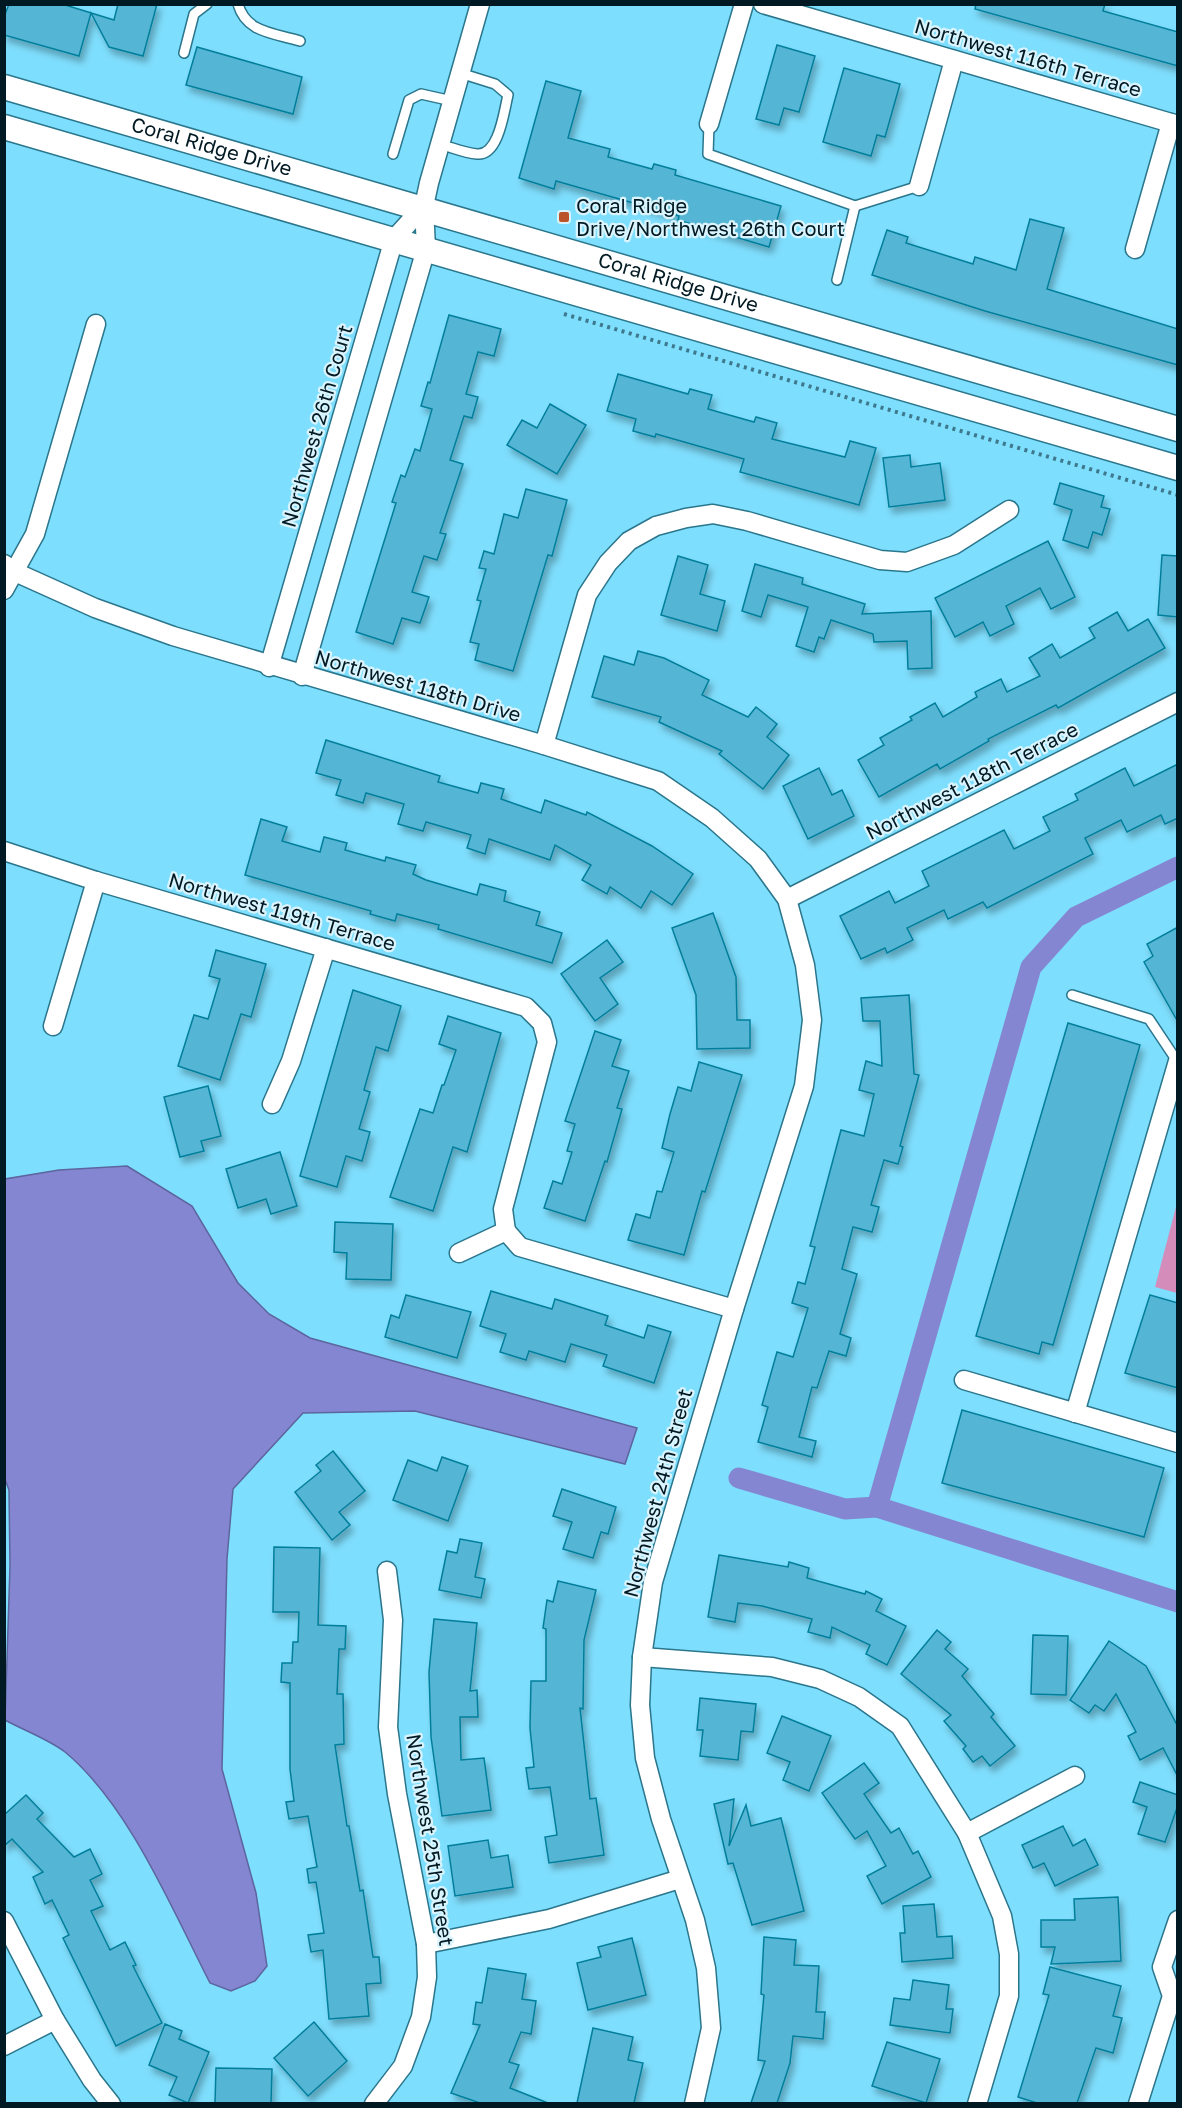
<svg xmlns="http://www.w3.org/2000/svg" width="1182" height="2108" viewBox="0 0 1182 2108" font-family="'Golos Text',sans-serif">
<style>
.green{fill:#d48dba}
.water{fill:#8486d2;stroke:#5c659d;stroke-width:1.5}
.lines{fill:none;stroke-linecap:round;stroke-linejoin:round}
.canal{stroke:#8486d2;stroke-width:21}
.building{fill:#55b5d4;stroke:#057f9c;stroke-width:1.5;filter:url(#shadow)}
.service-casing{stroke:#2a768c;stroke-width:12}
.minor-casing{stroke:#2a768c;stroke-width:21}
.secondary-casing{stroke:#2a768c;stroke-width:27}
.path{stroke:#3d788c;stroke-width:4;stroke-dasharray:3 4.5;stroke-linecap:butt}
.service{stroke:#fff;stroke-width:9}
.minor{stroke:#fff;stroke-width:18}
.secondary{stroke:#fff;stroke-width:24}
.poi-dot{fill:#ba5428;stroke:#daf4fe;stroke-width:2}
.labels{text-anchor:middle;stroke-width:4.5;stroke-linejoin:round;paint-order:stroke}
.street-label{font-size:20px;fill:#001922;stroke:#daf4fe}
.poi-label{font-size:20px;fill:#001922;stroke:#daf4fe;text-anchor:start}
</style>
<defs>
<filter id="shadow"><feDropShadow dx="3.5" dy="6" stdDeviation="3" flood-color="#0004"/></filter>
</defs>
<rect width="100%" height="100%" fill="#7edefd"/>
<path class="green" d="M 1177,1203 L 1177,1293 L 1155,1287 Z"/>
<path class="water" d="M 127,1166 L 192,1206 L 238,1283 L 269,1314 L 310,1338 L 637,1428 L 625,1464 L 415,1411 L 303,1413 L 233,1489 L 227,1559 L 222,1769 L 256,1893 L 267,1966 L 255,1981 L 231,1991 L 210,1983 C 172,1909 129,1805 65,1752 C 48,1739 23,1730 5,1720 L 10,1566 L 9,1490 L 4,1477 L 5,1179 L 59,1170 Z"/>
<g class="lines">
<g class="canal">
<path d="M 1178,867 L 1076,917 L 1031,967 L 877,1507 L 1178,1602"/>
<path d="M 739,1478 L 845,1509 L 877,1507"/>
</g>
</g>
<g class="building">
<path d="M 9,4 L 62,4 L 114,20 L 118,4 L 157,4 L 143,56 L 109,47 L 91,13 L 79,56 L 4,35 L 4,17 Z"/>
<path d="M 976,4 L 1105,4 L 1103,11 L 1178,32 L 1178,66 L 975,9 Z"/>
<path d="M 777,45 L 815,56 L 799,112 L 784,108 L 779,125 L 756,119 Z"/>
<path d="M 197,47 L 302,77 L 293,114 L 186,85 Z"/>
<path d="M 844,68 L 900,84 L 885,137 L 877,135 L 871,156 L 823,142 Z"/>
<path d="M 546,81 L 581,91 L 568,138 L 610,149 L 608,157 L 652,169 L 654,164 L 676,170 L 675,175 L 781,206 L 769,247 L 678,220 L 679,216 L 556,181 L 554,189 L 519,178 Z"/>
<path d="M 1030,219 L 1064,228 L 1047,289 L 1178,329 L 1178,365 L 985,311 L 872,275 L 887,230 L 908,237 L 906,243 L 973,264 L 975,257 L 1016,270 Z"/>
<path d="M 449,315 L 501,329 L 494,356 L 478,352 L 466,394 L 478,397 L 472,418 L 464,416 L 450,460 L 463,464 L 440,533 L 446,534 L 437,560 L 424,556 L 412,592 L 429,597 L 420,623 L 402,618 L 393,644 L 356,632 L 396,503 L 392,502 L 401,475 L 405,477 L 415,449 L 420,451 L 432,409 L 421,406 L 428,382 L 430,383 Z"/>
<path d="M 618,374 L 688,394 L 690,389 L 712,395 L 708,409 L 754,422 L 756,417 L 777,423 L 772,439 L 845,457 L 850,441 L 876,448 L 859,505 L 740,472 L 744,459 L 656,434 L 655,437 L 633,431 L 636,419 L 607,411 Z"/>
<path d="M 550,404 L 586,425 L 557,474 L 507,445 L 522,420 L 537,428 Z"/>
<path d="M 910,455 L 911,467 L 940,463 L 945,500 L 889,507 L 883,458 Z"/>
<path d="M 1060,483 L 1104,496 L 1101,507 L 1110,509 L 1102,535 L 1093,532 L 1088,548 L 1063,540 L 1072,510 L 1054,504 Z"/>
<path d="M 526,489 L 567,500 L 552,556 L 548,555 L 513,671 L 475,660 L 479,644 L 470,642 L 481,601 L 477,600 L 486,569 L 479,568 L 484,551 L 494,554 L 504,514 L 518,518 Z"/>
<path d="M 1048,541 L 1075,597 L 1051,609 L 1040,588 L 1006,606 L 1014,624 L 990,636 L 983,622 L 955,637 L 935,598 Z"/>
<path d="M 1162,555 L 1178,556 L 1178,617 L 1158,615 Z"/>
<path d="M 678,556 L 708,565 L 700,594 L 725,601 L 717,631 L 661,615 Z"/>
<path d="M 755,564 L 803,578 L 802,584 L 865,604 L 862,614 L 931,611 L 932,668 L 908,669 L 907,641 L 874,642 L 873,634 L 831,620 L 824,639 L 819,637 L 814,652 L 796,646 L 808,607 L 768,595 L 761,617 L 742,611 Z"/>
<path d="M 1117,612 L 1128,631 L 1148,619 L 1165,648 L 1058,708 L 1056,705 L 988,739 L 989,741 L 940,769 L 937,764 L 879,797 L 858,760 L 884,745 L 880,738 L 912,720 L 910,717 L 935,703 L 943,717 L 977,697 L 975,692 L 1001,679 L 1007,692 L 1040,676 L 1029,658 L 1052,644 L 1060,658 L 1095,638 L 1089,628 Z"/>
<path d="M 638,651 L 664,658 L 709,680 L 702,695 L 748,717 L 756,707 L 777,724 L 767,737 L 789,755 L 763,789 L 719,754 L 722,751 L 659,722 L 661,717 L 592,697 L 604,656 L 634,665 Z"/>
<path d="M 326,740 L 440,776 L 438,782 L 478,793 L 481,783 L 504,789 L 501,799 L 541,813 L 545,800 L 586,815 L 587,812 L 652,846 L 693,874 L 672,905 L 651,891 L 641,908 L 610,887 L 607,894 L 582,880 L 591,865 L 555,845 L 550,860 L 489,839 L 485,854 L 467,848 L 471,835 L 426,822 L 423,831 L 398,824 L 404,804 L 366,793 L 363,803 L 336,795 L 341,780 L 316,773 Z"/>
<path d="M 1178,764 L 1178,818 L 1165,824 L 1161,815 L 1127,832 L 1121,820 L 1085,838 L 1093,854 L 987,908 L 983,902 L 948,919 L 944,910 L 907,928 L 913,940 L 887,953 L 885,948 L 861,959 L 840,916 L 889,891 L 895,903 L 929,886 L 922,871 L 1004,830 L 1014,849 L 1050,831 L 1043,817 L 1078,800 L 1075,794 L 1125,768 L 1134,786 Z"/>
<path d="M 819,768 L 832,795 L 842,790 L 854,816 L 808,839 L 783,786 Z"/>
<path d="M 261,819 L 287,827 L 282,841 L 320,852 L 324,837 L 347,843 L 345,850 L 385,861 L 386,857 L 416,865 L 413,874 L 426,880 L 477,895 L 480,884 L 506,891 L 504,901 L 540,912 L 536,925 L 562,933 L 552,963 L 438,929 L 439,925 L 397,914 L 395,921 L 370,914 L 371,911 L 245,875 Z"/>
<path d="M 713,913 L 736,977 L 737,1020 L 750,1020 L 750,1048 L 697,1049 L 696,995 L 672,928 Z"/>
<path d="M 1178,927 L 1178,1022 L 1144,962 L 1153,956 L 1147,944 Z"/>
<path d="M 607,940 L 623,962 L 600,978 L 618,1004 L 595,1021 L 561,974 Z"/>
<path d="M 216,950 L 266,964 L 251,1017 L 241,1014 L 220,1080 L 178,1066 L 194,1015 L 208,1019 L 220,979 L 209,976 Z"/>
<path d="M 353,990 L 401,1006 L 388,1051 L 376,1047 L 364,1090 L 370,1092 L 359,1129 L 370,1132 L 362,1161 L 346,1156 L 337,1187 L 300,1176 Z"/>
<path d="M 909,995 L 914,1074 L 919,1075 L 900,1146 L 903,1147 L 898,1164 L 884,1160 L 871,1205 L 879,1207 L 872,1232 L 853,1227 L 842,1269 L 857,1274 L 840,1334 L 851,1338 L 846,1356 L 829,1351 L 817,1388 L 812,1387 L 799,1437 L 816,1441 L 812,1457 L 758,1442 L 768,1407 L 762,1405 L 777,1352 L 793,1357 L 808,1308 L 792,1303 L 798,1282 L 805,1284 L 815,1247 L 810,1246 L 841,1130 L 864,1136 L 874,1094 L 859,1090 L 866,1061 L 882,1066 L 880,1021 L 863,1021 L 861,998 Z"/>
<path d="M 448,1016 L 501,1033 L 467,1152 L 453,1147 L 433,1211 L 390,1197 L 420,1109 L 433,1113 L 442,1085 L 444,1085 L 456,1050 L 439,1044 Z"/>
<path d="M 1068,1023 L 1140,1045 L 1053,1345 L 1042,1342 L 1039,1354 L 976,1336 Z"/>
<path d="M 595,1031 L 621,1040 L 612,1066 L 629,1071 L 617,1108 L 622,1109 L 607,1162 L 605,1161 L 585,1221 L 544,1208 L 553,1181 L 562,1184 L 572,1152 L 567,1151 L 575,1124 L 565,1121 Z"/>
<path d="M 699,1062 L 742,1075 L 705,1192 L 702,1191 L 684,1255 L 628,1240 L 636,1214 L 650,1218 L 657,1191 L 662,1192 L 674,1152 L 662,1148 L 670,1114 L 678,1087 L 691,1091 Z"/>
<path d="M 208,1086 L 221,1136 L 201,1141 L 204,1151 L 180,1157 L 164,1097 Z"/>
<path d="M 280,1152 L 297,1206 L 271,1214 L 266,1199 L 238,1208 L 226,1169 Z"/>
<path d="M 335,1222 L 393,1224 L 391,1280 L 346,1279 L 347,1253 L 334,1252 Z"/>
<path d="M 491,1291 L 552,1309 L 555,1299 L 608,1316 L 605,1325 L 644,1338 L 648,1325 L 671,1332 L 654,1383 L 603,1366 L 607,1355 L 571,1344 L 565,1362 L 529,1351 L 526,1360 L 500,1352 L 506,1334 L 480,1326 Z"/>
<path d="M 406,1295 L 471,1312 L 457,1358 L 385,1337 L 391,1315 L 399,1318 Z"/>
<path d="M 1150,1295 L 1178,1303 L 1178,1388 L 1125,1373 Z"/>
<path d="M 962,1410 L 1164,1468 L 1144,1537 L 942,1483 Z"/>
<path d="M 333,1451 L 365,1491 L 339,1512 L 350,1525 L 332,1540 L 295,1492 L 321,1471 L 316,1465 Z"/>
<path d="M 442,1457 L 468,1466 L 448,1521 L 393,1500 L 408,1460 L 437,1471 Z"/>
<path d="M 562,1489 L 616,1507 L 608,1534 L 601,1532 L 593,1558 L 563,1549 L 572,1522 L 553,1516 Z"/>
<path d="M 460,1539 L 482,1543 L 475,1577 L 485,1579 L 481,1598 L 439,1590 L 447,1551 L 457,1553 Z"/>
<path d="M 274,1547 L 320,1548 L 318,1625 L 346,1626 L 345,1649 L 339,1649 L 337,1694 L 343,1694 L 344,1744 L 335,1745 L 347,1826 L 349,1826 L 360,1891 L 363,1890 L 373,1957 L 379,1957 L 381,1983 L 366,1984 L 369,2016 L 329,2019 L 323,1950 L 311,1952 L 308,1935 L 324,1933 L 316,1882 L 309,1883 L 307,1869 L 317,1867 L 308,1816 L 289,1819 L 286,1802 L 294,1801 L 290,1769 L 290,1683 L 281,1682 L 282,1663 L 292,1663 L 293,1642 L 298,1642 L 299,1612 L 273,1612 Z"/>
<path d="M 719,1555 L 788,1567 L 789,1562 L 809,1568 L 807,1578 L 865,1594 L 866,1591 L 882,1599 L 876,1611 L 906,1626 L 887,1665 L 866,1654 L 870,1645 L 832,1627 L 830,1638 L 808,1632 L 812,1619 L 762,1606 L 738,1603 L 735,1622 L 708,1617 Z"/>
<path d="M 558,1581 L 596,1590 L 584,1640 L 583,1709 L 580,1708 L 590,1799 L 596,1798 L 604,1855 L 549,1863 L 545,1837 L 557,1835 L 550,1787 L 529,1789 L 526,1768 L 534,1767 L 530,1728 L 531,1681 L 546,1681 L 546,1629 L 543,1628 L 547,1600 L 553,1602 Z"/>
<path d="M 434,1619 L 477,1623 L 470,1691 L 477,1690 L 478,1717 L 460,1717 L 461,1760 L 484,1758 L 491,1810 L 442,1816 L 431,1737 L 429,1672 Z"/>
<path d="M 937,1630 L 951,1642 L 945,1649 L 968,1669 L 962,1676 L 994,1714 L 991,1717 L 1015,1746 L 990,1766 L 982,1756 L 973,1762 L 963,1749 L 966,1746 L 944,1721 L 951,1715 L 901,1674 Z"/>
<path d="M 1033,1635 L 1068,1636 L 1066,1695 L 1031,1694 Z"/>
<path d="M 1109,1641 L 1146,1666 L 1178,1727 L 1178,1777 L 1163,1748 L 1140,1760 L 1128,1736 L 1136,1732 L 1116,1694 L 1104,1711 L 1095,1705 L 1089,1713 L 1070,1700 Z"/>
<path d="M 700,1698 L 756,1704 L 753,1732 L 741,1731 L 738,1760 L 700,1756 L 703,1730 L 697,1730 Z"/>
<path d="M 782,1716 L 831,1736 L 809,1791 L 783,1780 L 790,1762 L 767,1753 Z"/>
<path d="M 864,1763 L 879,1783 L 864,1794 L 891,1833 L 899,1828 L 913,1854 L 918,1851 L 931,1877 L 882,1904 L 867,1876 L 886,1866 L 867,1831 L 855,1839 L 822,1793 Z"/>
<path d="M 1140,1782 L 1178,1795 L 1178,1805 L 1165,1842 L 1138,1834 L 1147,1807 L 1133,1802 Z"/>
<path d="M 26,1795 L 43,1813 L 37,1819 L 74,1857 L 90,1849 L 102,1874 L 90,1880 L 103,1906 L 91,1911 L 110,1950 L 125,1942 L 136,1965 L 133,1966 L 162,2023 L 116,2046 L 63,1938 L 69,1935 L 52,1900 L 45,1904 L 33,1877 L 43,1872 L 12,1839 L 4,1846 L 4,1815 Z"/>
<path d="M 734,1799 L 729,1846 L 746,1805 L 751,1826 L 781,1818 L 804,1911 L 752,1925 L 733,1863 L 728,1864 L 714,1804 Z"/>
<path d="M 1063,1826 L 1073,1846 L 1085,1839 L 1098,1865 L 1055,1886 L 1044,1863 L 1033,1868 L 1022,1845 Z"/>
<path d="M 488,1840 L 491,1858 L 508,1855 L 513,1887 L 455,1896 L 448,1846 Z"/>
<path d="M 1118,1897 L 1121,1961 L 1051,1964 L 1055,1947 L 1041,1947 L 1041,1920 L 1075,1920 L 1074,1899 Z"/>
<path d="M 934,1904 L 937,1937 L 952,1936 L 953,1958 L 902,1962 L 900,1933 L 905,1933 L 903,1906 Z"/>
<path d="M 764,1937 L 796,1940 L 794,1965 L 819,1966 L 816,2012 L 825,2012 L 823,2039 L 793,2036 L 790,2063 L 777,2103 L 751,2103 L 765,2061 L 758,2060 L 764,1995 L 761,1994 Z"/>
<path d="M 632,1938 L 646,1995 L 588,2010 L 577,1963 L 601,1957 L 598,1947 Z"/>
<path d="M 1050,1967 L 1121,1986 L 1113,2016 L 1122,2018 L 1113,2053 L 1096,2048 L 1077,2103 L 1037,2103 L 1018,2097 L 1049,1995 L 1043,1994 Z"/>
<path d="M 488,1968 L 526,1974 L 522,1999 L 536,2001 L 531,2034 L 521,2032 L 509,2062 L 519,2065 L 510,2088 L 548,2103 L 480,2103 L 451,2093 L 480,2025 L 473,2024 L 476,2002 L 482,2003 Z"/>
<path d="M 913,1980 L 949,1985 L 946,2009 L 953,2009 L 950,2033 L 890,2025 L 894,1998 L 910,2000 Z"/>
<path d="M 314,2022 L 347,2061 L 308,2096 L 274,2058 Z"/>
<path d="M 165,2024 L 182,2031 L 179,2039 L 209,2052 L 188,2103 L 169,2095 L 177,2077 L 149,2065 Z"/>
<path d="M 593,2028 L 633,2037 L 628,2060 L 643,2063 L 634,2103 L 577,2103 Z"/>
<path d="M 887,2042 L 940,2059 L 926,2103 L 872,2086 Z"/>
<path d="M 216,2068 L 272,2069 L 271,2103 L 215,2103 Z"/>
</g>
<g class="lines">
<defs>
<g id="service">
<path d="M 238,4 C 246,33 274,33 300,41"/>
<path d="M 184,53 L 194,14 L 207,4"/>
<path d="M 709,124 L 708,154 L 855,206 L 837,280"/>
<path d="M 439,144 C 451,147 464,153 477,154 C 499,156 504,111 508,95 L 495,84 L 460,73"/>
<path d="M 393,154 L 409,100 L 421,94 L 452,101"/>
<path d="M 855,206 L 919,186"/>
<path d="M 1072,995 L 1149,1019 L 1177,1061"/>
</g>
<g id="minor">
<path d="M 763,4 L 1178,125"/>
<path d="M 709,124 L 744,4"/>
<path d="M 919,186 L 954,60"/>
<path d="M 1135,249 L 1171,123"/>
<path d="M 4,564 L 15,572 L 95,608 L 173,636 L 544,745 L 658,781 L 712,818 L 758,859 L 787,899 L 805,965 L 812,1020 L 804,1086 L 734,1309 L 653,1582 L 642,1657 L 640,1705 L 645,1758 L 661,1819 L 695,1920 L 706,1968 L 711,2028 L 694,2104"/>
<path d="M 4,590 L 35,534 L 96,324"/>
<path d="M 269,667 L 394,239 L 424,206"/>
<path d="M 302,676 L 426,249 L 424,206 L 429,183 L 480,4"/>
<path d="M 544,745 L 587,595 L 608,563 L 629,541 L 656,526 L 686,518 L 713,514 L 747,521 L 880,560 L 907,562 L 954,545 L 1009,510"/>
<path d="M 4,851 L 96,881 L 526,1007 L 542,1023 L 547,1042 L 503,1209 L 506,1231"/>
<path d="M 787,899 L 1178,702"/>
<path d="M 53,1026 L 96,881"/>
<path d="M 272,1104 L 291,1061 L 326,948"/>
<path d="M 506,1231 L 520,1247 L 734,1309"/>
<path d="M 459,1253 L 506,1231"/>
<path d="M 964,1380 L 1178,1443"/>
<path d="M 1075,1413 L 1178,1061"/>
<path d="M 642,1657 L 772,1667 L 820,1679 L 859,1697 L 900,1726 L 967,1833 L 1002,1916 L 1009,1954 L 1009,1996 L 977,2104"/>
<path d="M 967,1833 L 1075,1776"/>
<path d="M 4,1921 L 55,2020 L 92,2080 L 111,2104"/>
<path d="M 426,1944 L 549,1919 L 680,1879"/>
<path d="M 4,2046 L 55,2020"/>
<path d="M 374,2104 L 403,2066 L 421,2017 L 427,1977 L 426,1944 L 397,1794 L 388,1727 L 393,1620 L 387,1571"/>
<path d="M 1138,2104 L 1172,1996 L 1162,1967 L 1178,1920"/>
</g>
<g id="secondary">
<path id="s1" d="M 4,87 C 396,199 787,314 1178,429"/>
<path d="M 4,127 L 1178,468"/>
</g>
</defs>
<use href="#service" class="service-casing"/>
<use href="#minor" class="minor-casing"/>
<use href="#secondary" class="secondary-casing"/>
<path class="path" d="M 564,314 L 1178,495"/>
<use href="#service" class="service"/>
<use href="#minor" class="minor"/>
<use href="#secondary" class="secondary"/>
</g>
<rect class="poi-dot" x="558" y="211" width="12" height="12" rx="3"/>
<g class="labels">
<g class="street-label">
<text transform="translate(1028 58) rotate(16)" y="7">Northwest 116th Terrace</text>
<text dy="7" stroke="none"><textPath href="#s1" startOffset="216">Coral Ridge Drive</textPath></text>
<text dy="7" stroke="none"><textPath href="#s1" startOffset="702">Coral Ridge Drive</textPath></text>
<text transform="translate(317 426) rotate(-74)" y="7">Northwest 26th Court</text>
<text transform="translate(418 686) rotate(16)" y="7">Northwest 118th Drive</text>
<text transform="translate(972 781) rotate(-27)" y="7">Northwest 118th Terrace</text>
<text transform="translate(282 912) rotate(16)" y="7">Northwest 119th Terrace</text>
<text transform="translate(658 1493) rotate(-75)" y="7">Northwest 24th Street</text>
<text transform="translate(430 1840) rotate(81)" y="7">Northwest 25th Street</text>
</g>
<g class="poi-label">
<text x="576" y="213">Coral Ridge<tspan x="576" dy="23">Drive/Northwest 26th Court</tspan></text>
</g>
</g>
<rect width="1182" height="2108" fill="none" stroke="#001922" stroke-width="12"/>
</svg>
